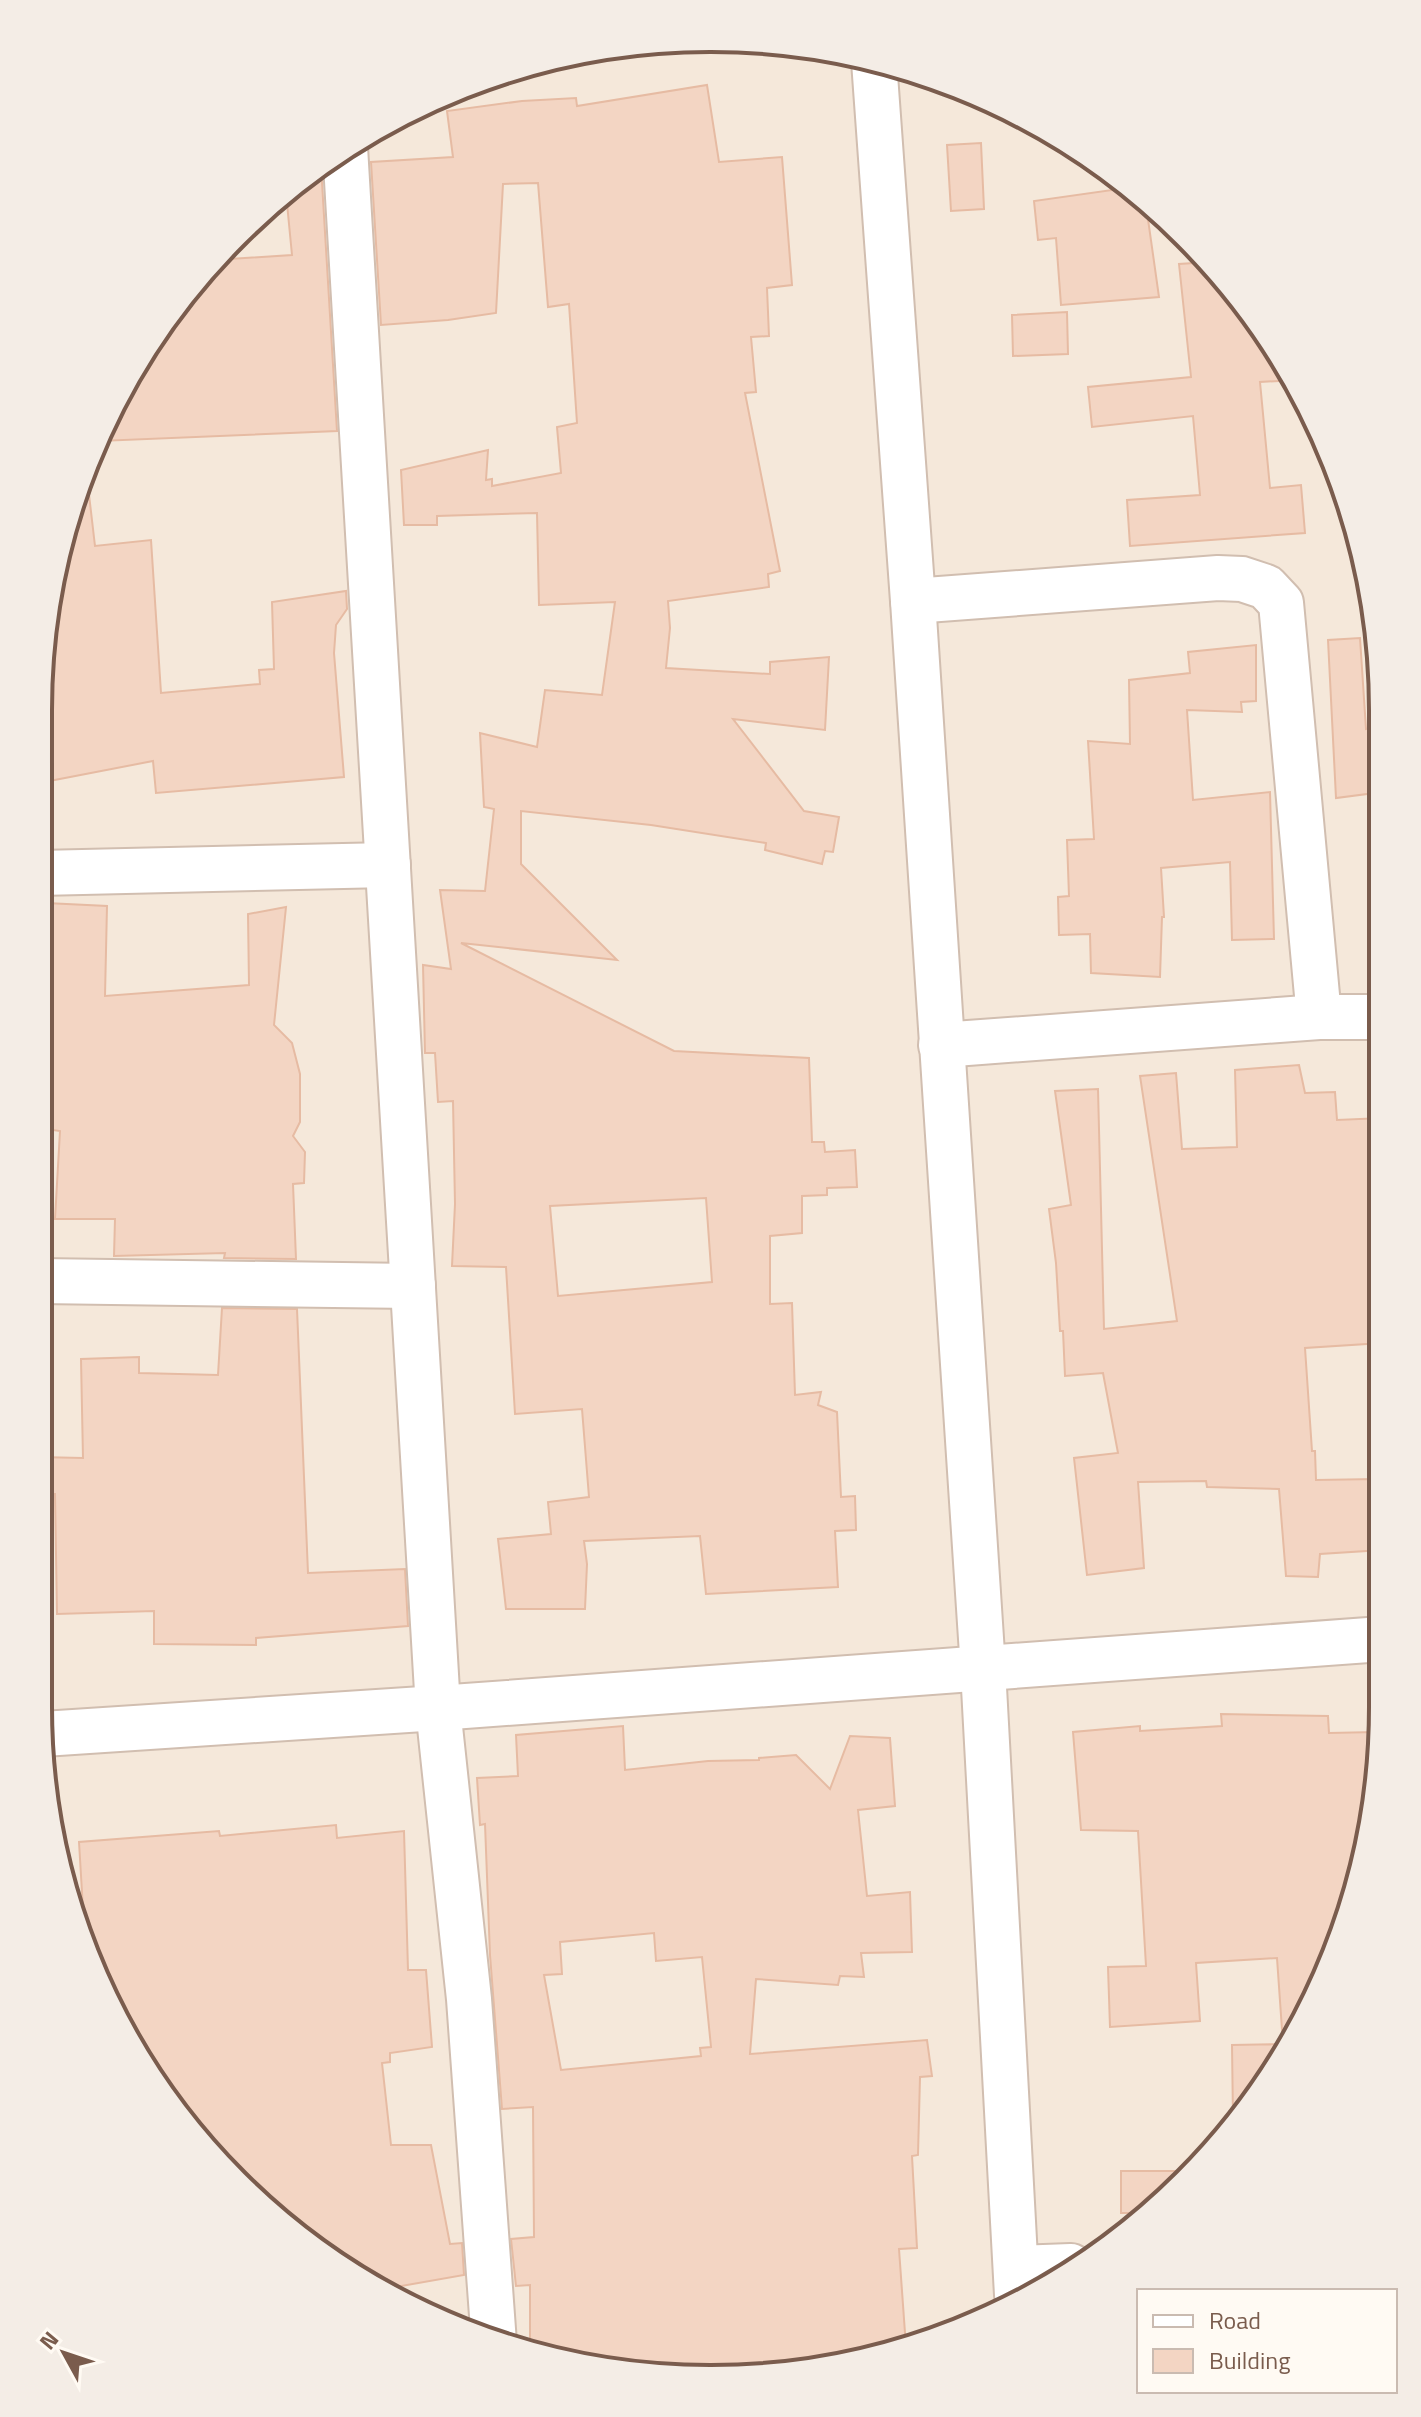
<svg xmlns="http://www.w3.org/2000/svg" width="1421" height="2417" viewBox="0 0 1421 2417" font-family="'Titillium Web',sans-serif">
<style>
.residential{fill:#f5e8da}
.building{fill:#f3d5c3;stroke:#e6bba3;stroke-width:2;fill-rule:evenodd}
.lines{fill:none;stroke-linecap:round;stroke-linejoin:round}
.minor-casing{stroke:#d1beb0;stroke-width:48}
.minor{stroke:#fff;stroke-width:44}
.rim{fill:none;stroke:#7a5c4d;stroke-width:4}
</style>
<rect width="100%" height="100%" fill="#fdf6ec"/>
<path class="residential" d="M 711,38 L 842,51 L 968,89 L 1084,152 L 1216,267 L 1293,375 L 1347,495 L 1382,666 L 1382,1751 L 1347,1923 L 1269,2080 L 1120,2240 L 926,2343 L 710,2379 L 495,2343 L 301,2240 L 177,2116 L 74,1922 L 38,1706 L 39,666 L 74,494 L 152,337 L 235,235 L 337,151 L 454,89 L 580,51 Z"/>
<g class="building">
<path d="M 707,85 L 719,162 L 782,157 L 792,285 L 767,288 L 769,336 L 751,337 L 756,392 L 745,393 L 780,571 L 768,574 L 769,587 L 668,601 L 670,628 L 666,668 L 770,674 L 770,662 L 829,657 L 825,730 L 733,719 L 804,811 L 839,817 L 833,852 L 825,851 L 822,864 L 765,850 L 766,843 L 651,825 L 521,811 L 521,864 L 617,960 L 461,943 L 674,1051 L 809,1058 L 812,1142 L 824,1142 L 825,1152 L 855,1150 L 857,1187 L 827,1188 L 827,1195 L 802,1196 L 802,1233 L 770,1236 L 770,1304 L 792,1303 L 795,1395 L 821,1392 L 818,1405 L 837,1412 L 841,1497 L 855,1496 L 856,1530 L 835,1531 L 838,1587 L 706,1594 L 700,1536 L 584,1541 L 587,1564 L 585,1609 L 506,1609 L 498,1539 L 551,1534 L 548,1502 L 589,1497 L 582,1409 L 515,1414 L 506,1267 L 452,1266 L 455,1204 L 453,1101 L 438,1102 L 435,1053 L 425,1053 L 423,965 L 451,969 L 440,890 L 485,891 L 494,809 L 484,807 L 480,733 L 537,747 L 545,690 L 602,695 L 615,602 L 539,605 L 537,513 L 437,516 L 437,525 L 404,525 L 401,470 L 488,450 L 486,480 L 492,479 L 492,486 L 561,473 L 557,427 L 577,423 L 569,304 L 548,307 L 538,183 L 503,184 L 496,313 L 448,320 L 381,325 L 371,162 L 453,157 L 447,111 L 522,101 L 576,98 L 577,106 ZM 706,1198 L 712,1282 L 558,1296 L 550,1206 Z"/>
<path d="M 981,143 L 984,209 L 951,211 L 947,145 Z"/>
<path d="M 319,166 L 321,166 L 337,431 L 100,441 L 152,336 L 215,260 L 292,255 L 286,193 Z"/>
<path d="M 1126,188 L 1146,205 L 1159,297 L 1061,305 L 1056,238 L 1038,240 L 1034,201 Z"/>
<path d="M 1210,262 L 1216,267 L 1296,380 L 1260,382 L 1270,488 L 1301,485 L 1305,533 L 1130,546 L 1127,500 L 1200,495 L 1193,416 L 1092,427 L 1088,387 L 1191,377 L 1179,264 Z"/>
<path d="M 1067,312 L 1068,354 L 1013,356 L 1012,315 Z"/>
<path d="M 86,469 L 95,546 L 151,540 L 161,693 L 260,684 L 259,670 L 274,669 L 272,602 L 346,591 L 347,609 L 336,625 L 334,653 L 344,777 L 156,793 L 153,761 L 39,783 L 39,666 L 74,494 Z"/>
<path d="M 1360,638 L 1366,729 L 1382,725 L 1382,792 L 1336,798 L 1328,640 Z"/>
<path d="M 1256,645 L 1256,701 L 1241,702 L 1242,712 L 1187,710 L 1193,800 L 1270,792 L 1274,939 L 1232,940 L 1230,862 L 1161,868 L 1164,917 L 1162,917 L 1160,977 L 1091,973 L 1090,934 L 1059,935 L 1058,897 L 1069,896 L 1067,840 L 1094,839 L 1088,741 L 1130,744 L 1129,680 L 1190,673 L 1188,652 Z"/>
<path d="M 46,903 L 107,906 L 105,996 L 249,985 L 248,914 L 286,907 L 274,1025 L 292,1043 L 300,1074 L 300,1122 L 293,1136 L 305,1152 L 304,1183 L 293,1184 L 296,1259 L 224,1258 L 225,1253 L 114,1256 L 115,1219 L 55,1219 L 60,1131 L 39,1128 L 39,1085 L 45,1085 L 44,1041 L 49,1042 Z"/>
<path d="M 1299,1065 L 1305,1093 L 1335,1092 L 1337,1120 L 1382,1118 L 1382,1343 L 1305,1348 L 1312,1451 L 1315,1451 L 1316,1480 L 1376,1479 L 1376,1513 L 1382,1513 L 1382,1550 L 1320,1554 L 1318,1577 L 1286,1576 L 1279,1489 L 1207,1487 L 1206,1481 L 1138,1482 L 1144,1568 L 1087,1575 L 1074,1458 L 1118,1453 L 1103,1373 L 1065,1376 L 1063,1331 L 1060,1331 L 1056,1263 L 1049,1209 L 1071,1205 L 1055,1091 L 1098,1089 L 1104,1329 L 1177,1321 L 1140,1076 L 1176,1073 L 1182,1149 L 1237,1147 L 1235,1070 Z"/>
<path d="M 222,1308 L 297,1309 L 308,1573 L 405,1569 L 408,1626 L 256,1638 L 256,1645 L 154,1644 L 154,1611 L 57,1614 L 55,1494 L 38,1494 L 38,1457 L 83,1458 L 81,1359 L 139,1357 L 139,1373 L 218,1375 Z"/>
<path d="M 1221,1714 L 1328,1716 L 1329,1733 L 1376,1732 L 1378,1768 L 1347,1923 L 1269,2080 L 1233,2119 L 1232,2045 L 1283,2044 L 1277,1958 L 1196,1963 L 1200,2021 L 1110,2027 L 1108,1967 L 1146,1966 L 1138,1831 L 1081,1830 L 1073,1732 L 1140,1726 L 1140,1731 L 1222,1726 Z"/>
<path d="M 623,1726 L 625,1770 L 708,1761 L 759,1760 L 759,1758 L 796,1755 L 830,1789 L 850,1736 L 890,1738 L 895,1806 L 858,1810 L 867,1896 L 910,1892 L 912,1952 L 861,1953 L 864,1977 L 840,1976 L 838,1985 L 756,1979 L 750,2054 L 927,2040 L 932,2076 L 920,2077 L 918,2155 L 912,2156 L 917,2248 L 899,2249 L 906,2347 L 710,2379 L 530,2349 L 530,2285 L 516,2286 L 511,2239 L 534,2237 L 533,2107 L 502,2109 L 490,1955 L 485,1824 L 480,1825 L 477,1778 L 518,1776 L 516,1735 ZM 654,1933 L 656,1961 L 702,1957 L 711,2047 L 700,2048 L 701,2056 L 561,2070 L 544,1975 L 562,1974 L 560,1942 Z"/>
<path d="M 336,1825 L 337,1838 L 404,1831 L 408,1970 L 426,1970 L 432,2047 L 390,2053 L 390,2062 L 382,2063 L 391,2145 L 431,2145 L 450,2244 L 462,2243 L 464,2275 L 390,2288 L 301,2240 L 177,2116 L 74,1922 L 72,1910 L 83,1909 L 79,1842 L 219,1831 L 220,1836 Z"/>
<path d="M 1121,2171 L 1184,2171 L 1145,2213 L 1121,2213 Z"/>
</g>
<g class="lines">
<defs>
<g id="minor">
<path d="M 874,61 L 913,601 L 983,1669 L 1017,2295"/>
<path d="M 345,147 L 438,1708 L 469,1999 L 494,2343"/>
<path d="M 913,601 L 1218,578 L 1242,579 L 1266,587 L 1281,603 L 1319,1017"/>
<path d="M 39,873 L 388,865"/>
<path d="M 941,1045 L 1319,1017 L 1382,1017"/>
<path d="M 39,1281 L 413,1286"/>
<path d="M 43,1734 L 438,1708 L 1382,1639"/>
<path d="M 1016,2268 L 1071,2266"/>
</g>
</defs>
<use href="#minor" class="minor-casing"/>
<use href="#minor" class="minor"/>
</g>
<path d="M0 0H1421V2417H0ZM710 52H711A658 658 0 0 1 1369 710V1707A658 658 0 0 1 711 2365H710A658 658 0 0 1 52 1707V710A658 658 0 0 1 710 52Z" fill="#f4ede6" fill-rule="evenodd"/>
<path class="rim" d="M710 52H711A658 658 0 0 1 1369 710V1707A658 658 0 0 1 711 2365H710A658 658 0 0 1 52 1707V710A658 658 0 0 1 710 52Z"/>
<rect x="1137" y="2289" width="260" height="104" fill="#fffaf3" stroke="#cabbb1" stroke-width="2"/>
<rect x="1153" y="2315" width="40" height="12" fill="#ffffff" stroke="#cabbb1" stroke-width="2"/>
<text x="1209" y="2329" font-size="24" fill="#7a5c4d">Road</text>
<rect x="1153" y="2349" width="40" height="24" fill="#f3d5c3" stroke="#cabbb1" stroke-width="2"/>
<text x="1209" y="2369" font-size="24" fill="#7a5c4d">Building</text>
<g transform="translate(64 2353) rotate(310)" stroke="#fffaf3" stroke-width="6" paint-order="stroke">
<path d="M0-6L14 30L0 20L-14 30Z" fill="#7a5c4d"/>
<text y="-12" font-size="22" font-weight="bold" text-anchor="middle" fill="#7a5c4d">N</text>
</g>
</svg>
